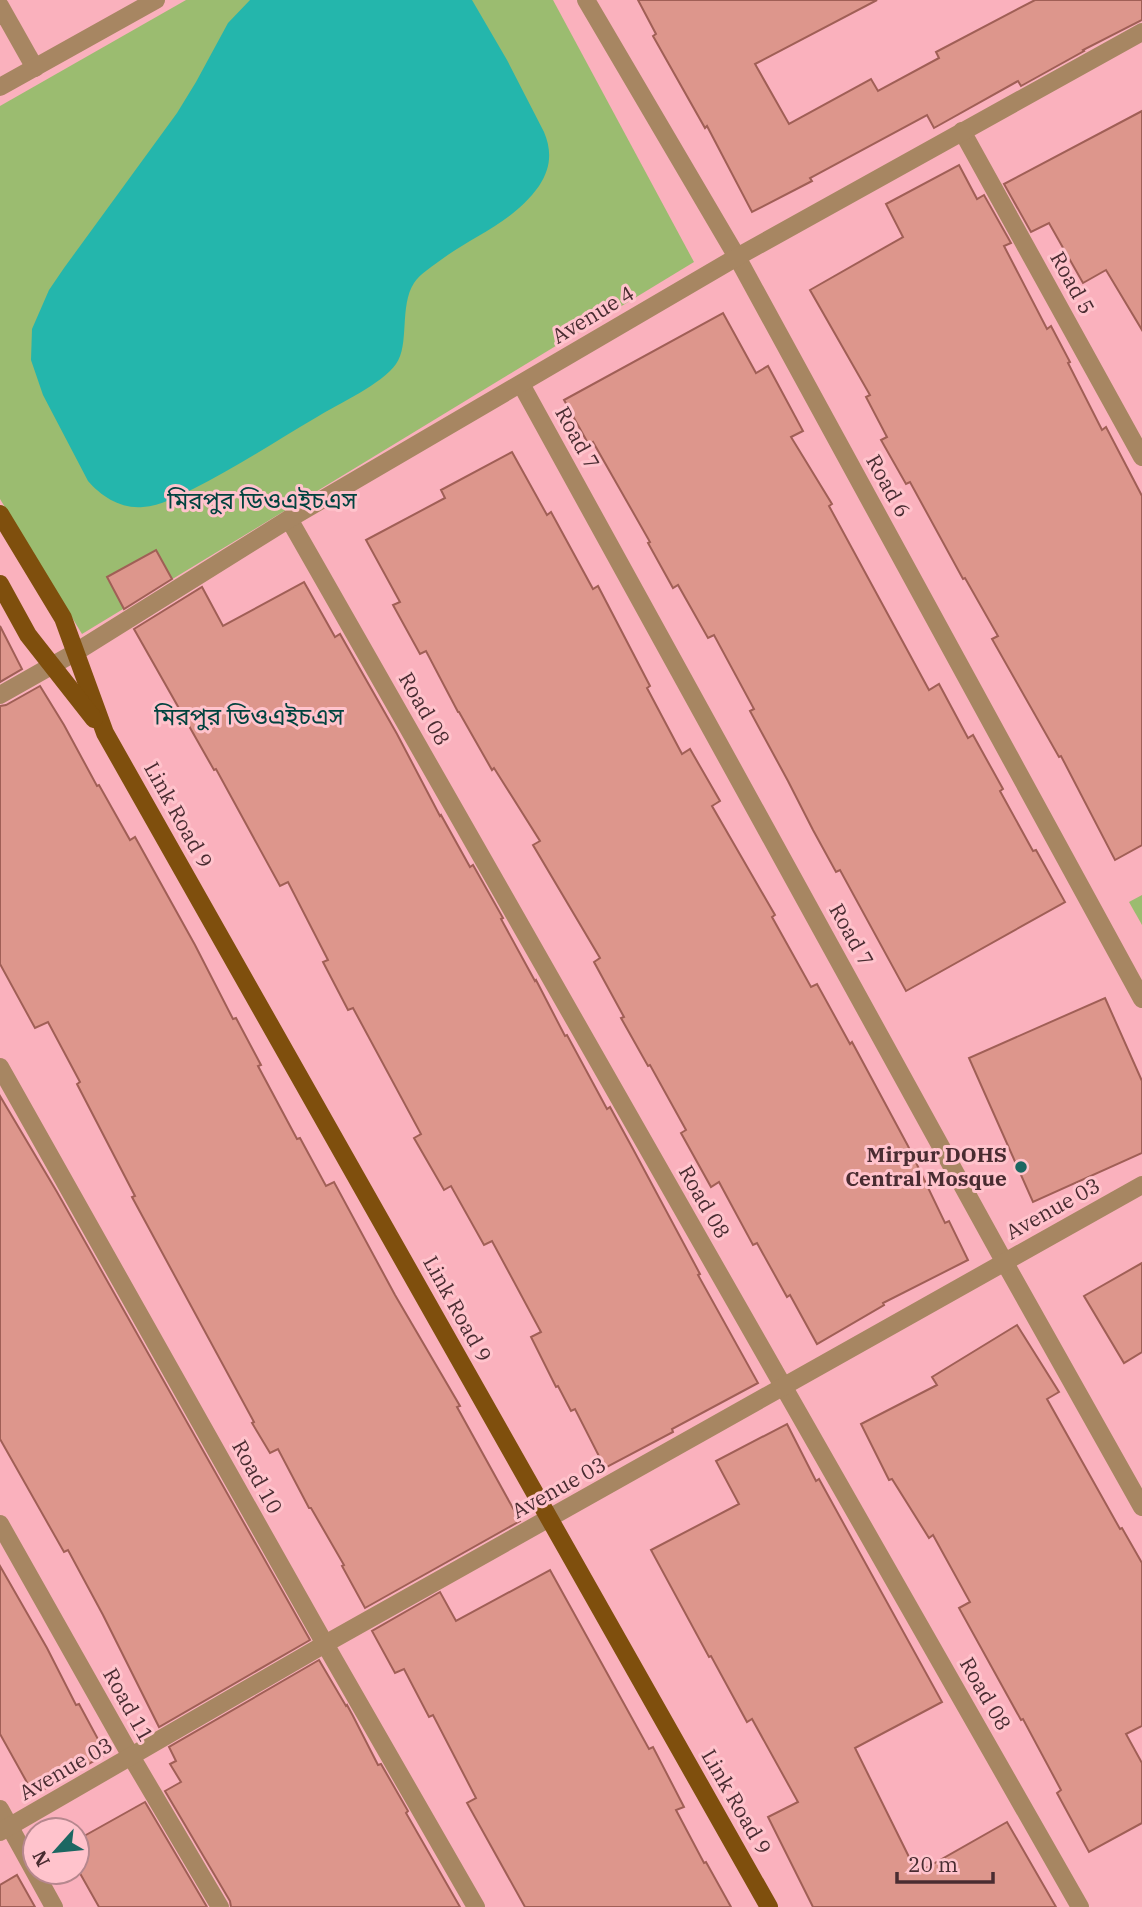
<svg xmlns="http://www.w3.org/2000/svg" width="1142" height="1907" viewBox="0 0 1142 1907" font-family="'IBM Plex Serif','Noto Sans Bengali',serif">
<style>
.green{fill:#9bbc70}
.water{fill:#24b6ac}
.building{fill:#dd968c;stroke:#a05f56;stroke-width:2}
.lines{fill:none;stroke-linecap:round;stroke-linejoin:round}
.minor{stroke:#a78662;stroke-width:18}
.major{stroke:#7f4f0d;stroke-width:18}
.poi-dot{fill:#1c6762;stroke:#ffc3cc;stroke-width:2.5}
.labels{text-anchor:middle;stroke-width:6;stroke-linejoin:round;paint-order:stroke}
.street-label{font-size:21px;fill:#492c31;stroke:#ffc3cc}
.poi-label{font-size:21px;font-weight:bold;fill:#492c31;stroke:#ffc3cc;text-anchor:end}
.quarter-label{font-size:24px;fill:#00433f;stroke:#ffc3cc}
</style>
<rect width="100%" height="100%" fill="#fab1bd"/>
<g class="green">
<path d="M 186,0 L 553,0 L 694,262 L 82,634 L 0,499 L 0,106 Z"/>
<path d="M 1142,895 L 1142,925 L 1129,902 Z"/>
</g>
<path class="water" d="M 250,0 L 472,0 L 507,60 L 544,132 C 552,151 551,168 539,186 C 513,223 472,236 438,262 C 430,268 420,274 414,283 C 399,306 410,345 396,364 C 382,384 338,404 317,417 C 276,441 235,468 193,489 C 177,496 161,506 143,507 C 121,509 102,497 88,481 L 43,395 L 31,360 L 32,329 L 49,290 L 64,268 L 177,113 L 196,82 L 228,23 Z"/>
<g class="building">
<path d="M 638,0 L 877,0 L 755,64 L 789,124 L 871,79 L 878,91 L 939,58 L 936,52 L 1035,0 L 1142,0 L 1142,20 L 1083,50 L 1084,51 L 1021,86 L 1018,81 L 934,128 L 927,115 L 810,178 L 812,181 L 752,212 L 707,126 L 705,128 L 653,36 L 656,34 Z"/>
<path d="M 1142,111 L 1142,330 L 1106,270 L 1083,283 L 1049,223 L 1031,232 L 1004,184 Z"/>
<path d="M 959,165 L 977,199 L 984,195 L 1011,243 L 1004,246 L 1047,329 L 1051,326 L 1070,362 L 1068,363 L 1102,430 L 1106,427 L 1142,496 L 1142,845 L 1115,860 L 1061,756 L 1059,757 L 992,639 L 998,636 L 965,578 L 963,579 L 910,482 L 906,484 L 881,440 L 887,437 L 866,397 L 870,395 L 810,290 L 903,237 L 886,204 Z"/>
<path d="M 723,313 L 756,373 L 768,366 L 803,431 L 791,437 L 832,504 L 829,506 L 929,690 L 939,684 L 968,738 L 973,735 L 1003,789 L 1000,791 L 1033,851 L 1036,850 L 1065,902 L 906,991 L 840,870 L 836,872 L 813,830 L 788,781 L 750,711 L 754,709 L 714,635 L 708,638 L 678,585 L 673,588 L 648,543 L 650,542 L 593,442 L 589,445 L 564,400 Z"/>
<path d="M 512,452 L 547,515 L 551,512 L 593,589 L 598,586 L 650,686 L 647,688 L 682,754 L 690,749 L 720,801 L 712,806 L 775,915 L 772,917 L 811,987 L 817,984 L 850,1044 L 852,1042 L 908,1146 L 945,1223 L 949,1221 L 968,1260 L 883,1303 L 884,1305 L 817,1344 L 790,1295 L 787,1297 L 757,1243 L 753,1245 L 719,1182 L 711,1187 L 681,1133 L 686,1130 L 650,1065 L 648,1066 L 621,1018 L 624,1017 L 594,962 L 600,958 L 533,845 L 540,841 L 494,768 L 492,770 L 459,712 L 458,712 L 426,651 L 420,654 L 393,605 L 400,602 L 366,540 L 445,498 L 441,490 Z"/>
<path d="M 156,550 L 172,579 L 124,609 L 107,577 Z"/>
<path d="M 304,582 L 335,637 L 340,634 L 397,734 L 440,816 L 441,815 L 470,867 L 473,865 L 503,918 L 501,919 L 535,981 L 536,980 L 565,1036 L 567,1035 L 607,1109 L 610,1107 L 633,1149 L 700,1274 L 698,1275 L 758,1383 L 672,1429 L 673,1432 L 605,1468 L 575,1409 L 571,1411 L 558,1386 L 556,1387 L 531,1337 L 541,1332 L 492,1241 L 484,1245 L 451,1186 L 444,1190 L 414,1138 L 421,1134 L 353,1008 L 348,1010 L 323,962 L 328,960 L 288,882 L 280,886 L 216,769 L 214,770 L 134,629 L 202,587 L 223,626 Z"/>
<path d="M 0,626 L 22,669 L 0,682 Z"/>
<path d="M 40,686 L 64,725 L 97,786 L 99,785 L 130,840 L 135,837 L 195,945 L 233,1019 L 236,1018 L 261,1065 L 258,1066 L 297,1139 L 300,1138 L 326,1186 L 334,1182 L 395,1295 L 460,1406 L 457,1407 L 520,1521 L 365,1608 L 342,1566 L 344,1565 L 311,1508 L 309,1508 L 278,1449 L 270,1453 L 252,1423 L 254,1422 L 132,1197 L 135,1196 L 77,1084 L 80,1082 L 48,1022 L 35,1028 L 0,964 L 0,706 L 6,705 Z"/>
<path d="M 1105,998 L 1142,1081 L 1142,1153 L 1033,1202 L 969,1058 Z"/>
<path d="M 0,1096 L 57,1192 L 310,1640 L 159,1727 L 103,1615 L 68,1550 L 64,1552 L 0,1439 Z"/>
<path d="M 1142,1263 L 1142,1352 L 1124,1363 L 1084,1296 Z"/>
<path d="M 1017,1325 L 1059,1392 L 1047,1399 L 1120,1529 L 1122,1528 L 1142,1563 L 1142,1726 L 1126,1734 L 1142,1763 L 1142,1823 L 1089,1852 L 1057,1793 L 1061,1790 L 1023,1719 L 1021,1720 L 959,1608 L 970,1602 L 933,1535 L 929,1538 L 892,1479 L 889,1480 L 861,1424 L 937,1385 L 932,1377 Z"/>
<path d="M 787,1424 L 816,1481 L 819,1479 L 942,1702 L 855,1748 L 917,1873 L 1007,1822 L 1056,1907 L 813,1907 L 768,1817 L 798,1802 L 752,1719 L 747,1722 L 711,1656 L 709,1657 L 651,1550 L 739,1504 L 716,1461 Z"/>
<path d="M 0,1566 L 47,1648 L 76,1705 L 79,1704 L 106,1754 L 34,1795 L 0,1734 Z"/>
<path d="M 550,1570 L 649,1749 L 653,1747 L 684,1807 L 676,1810 L 704,1863 L 706,1862 L 731,1907 L 525,1907 L 467,1803 L 476,1798 L 433,1715 L 429,1717 L 404,1669 L 395,1673 L 372,1631 L 440,1592 L 456,1621 Z"/>
<path d="M 319,1660 L 346,1706 L 347,1705 L 353,1716 L 378,1765 L 381,1764 L 408,1811 L 406,1813 L 460,1907 L 231,1907 L 230,1901 L 165,1791 L 181,1782 L 170,1764 L 176,1761 L 169,1747 Z"/>
<path d="M 145,1802 L 207,1907 L 99,1907 L 77,1868 L 77,1840 Z"/>
<path d="M 17,1875 L 35,1907 L 0,1907 L 0,1885 Z"/>
</g>
<g class="lines">
<g class="minor">
<path d="M 586,0 L 737,257 L 1142,999"/>
<path d="M 0,6 L 35,68"/>
<path d="M 0,87 L 156,0"/>
<path d="M 962,131 L 1142,457"/>
<path d="M 521,384 L 1005,1263 L 1142,1507"/>
<path d="M 289,519 L 1080,1907"/>
<path d="M 0,695 L 76,652 L 289,519 L 737,257 L 1142,32"/>
<path d="M 0,1067 L 325,1644 L 476,1907"/>
<path d="M 0,1524 L 132,1758 L 220,1907"/>
<path d="M 0,1809 L 54,1907"/>
<path d="M 0,1832 L 325,1644 L 1142,1185"/>
</g>
<g class="major">
<path d="M 0,514 L 63,618 L 105,733 L 769,1907"/>
<path d="M 0,584 L 28,635 L 94,719"/>
</g>
</g>
<circle class="poi-dot" cx="1021" cy="1167" r="7"/>
<g class="labels">
<g class="street-label">
<text transform="translate(1072 283) rotate(61)" y="7">Road 5</text>
<text transform="translate(593 315) rotate(-31)" y="7">Avenue 4</text>
<text transform="translate(577 438) rotate(61)" y="7">Road 7</text>
<text transform="translate(888 486) rotate(61)" y="7">Road 6</text>
<text transform="translate(424 709) rotate(60)" y="7">Road 08</text>
<text transform="translate(178 815) rotate(61)" y="7">Link Road 9</text>
<text transform="translate(851 935) rotate(61)" y="7">Road 7</text>
<text transform="translate(704 1202) rotate(60)" y="7">Road 08</text>
<text transform="translate(1053 1209) rotate(-29)" y="7">Avenue 03</text>
<text transform="translate(457 1309) rotate(61)" y="7">Link Road 9</text>
<text transform="translate(257 1477) rotate(61)" y="7">Road 10</text>
<text transform="translate(559 1488) rotate(-29)" y="7">Avenue 03</text>
<text transform="translate(985 1694) rotate(60)" y="7">Road 08</text>
<text transform="translate(128 1705) rotate(61)" y="7">Road 11</text>
<text transform="translate(66 1769) rotate(-30)" y="7">Avenue 03</text>
<text transform="translate(736 1802) rotate(60)" y="7">Link Road 9</text>
</g>
<g class="poi-label">
<text x="1007" y="1162">Mirpur DOHS<tspan x="1007" dy="24">Central Mosque</tspan></text>
</g>
<g class="quarter-label">
<text x="262" y="509">মিরপুর ডিওএইচএস</text>
<text x="249" y="725">মিরপুর ডিওএইচএস</text>
</g>
</g>
<g transform="translate(56 1851) rotate(243)"><circle r="33" fill="#ffc3cc" stroke="#b6878e" stroke-width="2"/>
<path d="M0-5L12 26L0 18L-12 26Z" fill="#1c6762"/>
<text y="-10" font-size="19" font-weight="bold" text-anchor="middle" fill="#492c31">N</text>
</g>
<path d="M897 1872v10h96v-10" fill="none" stroke="#492c31" stroke-width="3.5"/>
<text x="908" y="1872" font-size="21" fill="#492c31" stroke="#ffc3cc" stroke-width="5" paint-order="stroke">20 m</text>
</svg>
